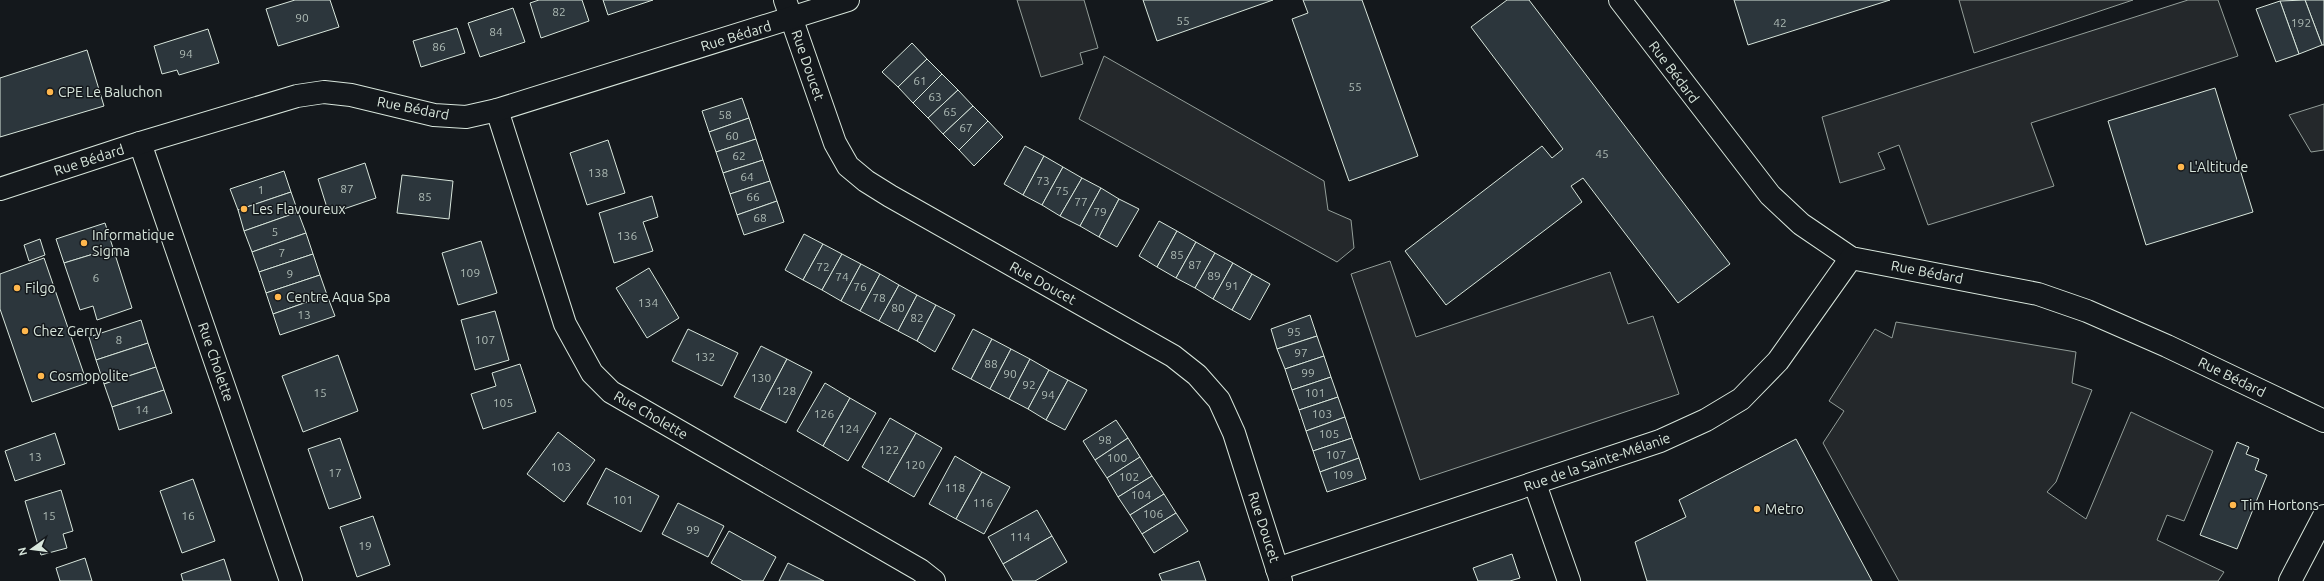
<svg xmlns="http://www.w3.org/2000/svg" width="2324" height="581" viewBox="0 0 2324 581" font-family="Ubuntu,sans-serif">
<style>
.parking{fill:#24282b;stroke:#939e99}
.building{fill:#2c363c;stroke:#d8e6dc}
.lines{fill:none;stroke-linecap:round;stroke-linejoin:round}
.minor-casing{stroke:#d8e6dc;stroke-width:24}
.minor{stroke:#14181c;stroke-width:22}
.poi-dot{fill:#ffb74d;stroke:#14181c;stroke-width:1.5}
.labels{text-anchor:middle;stroke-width:3;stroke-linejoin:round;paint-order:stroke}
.number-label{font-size:12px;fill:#adbab4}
.street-label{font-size:14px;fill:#d8e6dc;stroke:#14181c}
.poi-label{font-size:14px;fill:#d8e6dc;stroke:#14181c;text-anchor:start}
</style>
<rect width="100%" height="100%" fill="#14181c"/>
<g class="parking">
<path d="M 1017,0 L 1084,0 L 1098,48 L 1080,53 L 1083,64 L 1041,77 Z"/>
<path d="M 1959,0 L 2133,0 L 1974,53 Z"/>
<path d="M 2188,0 L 2218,0 L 2238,56 L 2031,123 L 2054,186 L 1928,225 L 1899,145 L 1878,153 L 1885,169 L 1840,183 L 1822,117 Z"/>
<path d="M 1104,56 L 1324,181 L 1328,210 L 1351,220 L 1354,248 L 1337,262 L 1079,119 Z"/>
<path d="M 2324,104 L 2324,150 L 2311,152 L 2289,115 Z"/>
<path d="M 1390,261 L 1416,337 L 1610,272 L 1628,324 L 1653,316 L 1679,394 L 1420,480 L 1351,274 Z"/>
<path d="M 1896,322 L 2076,352 L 2072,383 L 2092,390 L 2056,482 L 2047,492 L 2086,519 L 2131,412 L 2213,451 L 2184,521 L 2167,515 L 2157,540 L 2224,572 L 2218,581 L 1899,581 L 1823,443 L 1844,411 L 1829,401 L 1875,329 L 1892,338 Z"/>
</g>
<g class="building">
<path d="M 295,0 L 330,0 L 339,27 L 278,46 L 266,9 Z"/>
<path d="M 539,0 L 582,0 L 589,21 L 541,38 L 530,3 Z"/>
<path d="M 603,0 L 653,0 L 608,15 Z"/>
<path d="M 1143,0 L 1273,0 L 1157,41 Z"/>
<path d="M 1303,0 L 1362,0 L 1418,156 L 1349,181 L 1292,19 L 1308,13 Z"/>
<path d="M 1507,0 L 1529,0 L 1730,264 L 1678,303 L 1583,178 L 1571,186 L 1582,202 L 1446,305 L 1405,251 L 1542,146 L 1552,158 L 1563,149 L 1471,27 Z"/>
<path d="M 1734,0 L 1890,0 L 1748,45 Z"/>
<path d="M 2305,0 L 2324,0 L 2324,45 L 2322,45 Z"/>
<path d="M 2305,0 L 2322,45 L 2299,54 L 2280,1 Z"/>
<path d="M 2280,1 L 2299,54 L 2276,62 L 2256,9 Z"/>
<path d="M 513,8 L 525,42 L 480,57 L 468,23 Z"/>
<path d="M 457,28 L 465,53 L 421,67 L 413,41 Z"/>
<path d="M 208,29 L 219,63 L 179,75 L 177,70 L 162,74 L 154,46 Z"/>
<path d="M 912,43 L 927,59 L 898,87 L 882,72 Z"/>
<path d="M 87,50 L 104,106 L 0,137 L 0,78 Z"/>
<path d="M 927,59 L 942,74 L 913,103 L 898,87 Z"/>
<path d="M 942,74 L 958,90 L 928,118 L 913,103 Z"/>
<path d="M 2215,88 L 2253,212 L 2146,245 L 2108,121 Z"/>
<path d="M 958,90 L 973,106 L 943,134 L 928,118 Z"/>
<path d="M 742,98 L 749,118 L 709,132 L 702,111 Z"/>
<path d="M 973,106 L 988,121 L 959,150 L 943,134 Z"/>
<path d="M 749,118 L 756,139 L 716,152 L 709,132 Z"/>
<path d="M 988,121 L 1003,137 L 974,166 L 959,150 Z"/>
<path d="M 756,139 L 763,160 L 723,173 L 716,152 Z"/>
<path d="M 608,140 L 625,193 L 587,205 L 570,153 Z"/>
<path d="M 1025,146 L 1044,156 L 1023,195 L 1004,184 Z"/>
<path d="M 1044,156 L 1063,167 L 1042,205 L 1023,195 Z"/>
<path d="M 763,160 L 770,181 L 730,194 L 723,173 Z"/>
<path d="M 365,163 L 376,198 L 329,214 L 318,179 Z"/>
<path d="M 1063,167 L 1082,178 L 1060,216 L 1042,205 Z"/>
<path d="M 284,171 L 291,192 L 238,210 L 230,189 Z"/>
<path d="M 402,175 L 453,181 L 449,219 L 397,213 Z"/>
<path d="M 1082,178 L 1101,188 L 1080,226 L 1060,216 Z"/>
<path d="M 770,181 L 777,201 L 737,215 L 730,194 Z"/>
<path d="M 1101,188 L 1119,199 L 1099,237 L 1080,226 Z"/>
<path d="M 291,192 L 298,212 L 244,231 L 238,210 Z"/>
<path d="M 652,196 L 658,217 L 643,222 L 653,251 L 614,263 L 599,213 Z"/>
<path d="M 1119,199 L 1139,209 L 1117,247 L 1099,237 Z"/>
<path d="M 777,201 L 784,222 L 744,235 L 737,215 Z"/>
<path d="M 298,212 L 306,233 L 252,252 L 244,231 Z"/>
<path d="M 1159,221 L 1177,231 L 1157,267 L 1139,256 Z"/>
<path d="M 105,223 L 113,248 L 64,263 L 56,239 Z"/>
<path d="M 1177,231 L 1196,242 L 1176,278 L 1157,267 Z"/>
<path d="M 306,233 L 313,254 L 259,272 L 252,252 Z"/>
<path d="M 804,234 L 823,244 L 803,280 L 785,270 Z"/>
<path d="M 40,239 L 45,255 L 29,261 L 24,245 Z"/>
<path d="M 481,241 L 497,293 L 458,305 L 442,253 Z"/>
<path d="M 1196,242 L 1215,253 L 1195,288 L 1176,278 Z"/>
<path d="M 823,244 L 842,254 L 822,290 L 803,280 Z"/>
<path d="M 113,248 L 132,308 L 97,320 L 93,306 L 80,310 L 64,263 Z"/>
<path d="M 1215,253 L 1233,263 L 1213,299 L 1195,288 Z"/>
<path d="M 313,254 L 320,275 L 266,293 L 259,272 Z"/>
<path d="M 842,254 L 861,264 L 841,301 L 822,290 Z"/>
<path d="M 44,258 L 87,383 L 32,402 L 0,309 L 0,274 Z"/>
<path d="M 1233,263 L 1252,274 L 1232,310 L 1213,299 Z"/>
<path d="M 861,264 L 880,274 L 860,311 L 841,301 Z"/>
<path d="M 649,268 L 679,318 L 647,338 L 616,288 Z"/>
<path d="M 880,274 L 899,285 L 879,321 L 860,311 Z"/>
<path d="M 1252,274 L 1270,284 L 1250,320 L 1232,310 Z"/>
<path d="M 320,275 L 327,295 L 273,314 L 266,293 Z"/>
<path d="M 899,285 L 917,295 L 898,331 L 879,321 Z"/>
<path d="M 327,295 L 335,316 L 280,335 L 273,314 Z"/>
<path d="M 917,295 L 936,305 L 917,341 L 898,331 Z"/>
<path d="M 936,305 L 955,315 L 935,352 L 917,341 Z"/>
<path d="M 495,311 L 509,360 L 475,370 L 461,320 Z"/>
<path d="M 1310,315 L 1317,336 L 1277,349 L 1271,329 Z"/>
<path d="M 141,320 L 148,343 L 96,360 L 89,337 Z"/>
<path d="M 688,329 L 738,353 L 722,386 L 672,361 Z"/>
<path d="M 973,329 L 992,339 L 971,379 L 952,369 Z"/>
<path d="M 1317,336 L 1324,356 L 1285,369 L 1277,349 Z"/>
<path d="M 992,339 L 1011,349 L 990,389 L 971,379 Z"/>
<path d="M 148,343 L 156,367 L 104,384 L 96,360 Z"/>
<path d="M 761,346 L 787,359 L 760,410 L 734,397 Z"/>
<path d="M 1011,349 L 1030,359 L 1009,399 L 990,389 Z"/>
<path d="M 338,355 L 358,411 L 303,432 L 282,376 Z"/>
<path d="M 1324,356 L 1331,377 L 1292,390 L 1285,369 Z"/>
<path d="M 787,359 L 812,372 L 786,423 L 760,410 Z"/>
<path d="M 1030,359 L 1049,370 L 1028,409 L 1009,399 Z"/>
<path d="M 520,364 L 536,412 L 483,429 L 471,394 L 496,386 L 492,373 Z"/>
<path d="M 156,367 L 164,390 L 112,407 L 104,384 Z"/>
<path d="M 1049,370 L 1068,380 L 1046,420 L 1028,409 Z"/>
<path d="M 1331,377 L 1338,397 L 1299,410 L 1292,390 Z"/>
<path d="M 1068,380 L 1087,390 L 1065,430 L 1046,420 Z"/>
<path d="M 825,383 L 850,398 L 823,446 L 797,431 Z"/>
<path d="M 164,390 L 172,413 L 119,430 L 112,407 Z"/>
<path d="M 1338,397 L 1345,417 L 1306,431 L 1299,410 Z"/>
<path d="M 850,398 L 876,413 L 848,461 L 823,446 Z"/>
<path d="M 1345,417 L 1352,438 L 1313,451 L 1306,431 Z"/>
<path d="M 890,418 L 916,433 L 888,482 L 862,467 Z"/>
<path d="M 1116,420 L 1128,438 L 1095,460 L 1083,441 Z"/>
<path d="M 558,432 L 595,460 L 564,502 L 527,474 Z"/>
<path d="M 55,433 L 65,464 L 15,481 L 5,451 Z"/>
<path d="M 916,433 L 942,448 L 914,497 L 888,482 Z"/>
<path d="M 340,438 L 361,498 L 329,509 L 308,449 Z"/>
<path d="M 1128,438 L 1140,457 L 1107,478 L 1095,460 Z"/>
<path d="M 1352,438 L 1359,458 L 1320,472 L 1313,451 Z"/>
<path d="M 1796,439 L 1872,581 L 1647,581 L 1635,542 L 1686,517 L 1679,500 Z"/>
<path d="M 2237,442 L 2249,447 L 2246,454 L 2259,459 L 2255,470 L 2267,475 L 2237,549 L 2200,535 Z"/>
<path d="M 955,456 L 982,472 L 956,519 L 929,504 Z"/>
<path d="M 1140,457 L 1152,476 L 1118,497 L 1107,478 Z"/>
<path d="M 1359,458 L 1366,479 L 1327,492 L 1320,472 Z"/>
<path d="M 606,468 L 659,496 L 641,532 L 587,504 Z"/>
<path d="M 982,472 L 1010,487 L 984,534 L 956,519 Z"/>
<path d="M 1152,476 L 1164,494 L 1130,515 L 1118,497 Z"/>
<path d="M 193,479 L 215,541 L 182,553 L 160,491 Z"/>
<path d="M 61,490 L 73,531 L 63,534 L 67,548 L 41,555 L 25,501 Z"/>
<path d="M 1164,494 L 1176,513 L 1142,534 L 1130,515 Z"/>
<path d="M 678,503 L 724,526 L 708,557 L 662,534 Z"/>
<path d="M 1037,510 L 1052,536 L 1003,564 L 988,537 Z"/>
<path d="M 1176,513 L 1188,531 L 1154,553 L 1142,534 Z"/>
<path d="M 373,516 L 390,565 L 357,577 L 340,527 Z"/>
<path d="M 729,531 L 776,557 L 763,581 L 743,581 L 711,563 Z"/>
<path d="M 1052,536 L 1067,562 L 1035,581 L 1013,581 L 1003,564 Z"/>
<path d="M 1512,554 L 1520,578 L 1510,581 L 1478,581 L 1473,568 Z"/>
<path d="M 85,558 L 92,581 L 60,581 L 56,568 Z"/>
<path d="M 224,559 L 231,581 L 183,581 L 181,574 Z"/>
<path d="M 1199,561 L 1206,581 L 1162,581 L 1159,574 Z"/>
<path d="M 788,563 L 824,581 L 779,581 Z"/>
</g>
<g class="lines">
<defs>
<g id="minor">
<path d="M 785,0 L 835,143 L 848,166 L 866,181 L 890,196 L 1173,356 L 1197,375 L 1219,400 L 1234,433 L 1281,581"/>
<path d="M 1620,0 L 1770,195 L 1801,224 L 1851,258 L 2038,294 L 2087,311 L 2167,346 L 2324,421"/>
<path d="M 497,110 L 565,324 L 592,373 L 611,392 L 920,570 L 934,581"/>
<path d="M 140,143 L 291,581"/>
<path d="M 0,189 L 140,143 L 297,96 L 324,92 L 351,95 L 434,115 L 466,117 L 497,110 L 848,0"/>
<path d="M 1535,484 L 1569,581"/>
<path d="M 1277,569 L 1660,441 L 1706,420 L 1741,399 L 1778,361 L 1851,258"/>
<path d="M 2290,581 L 2324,516"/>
</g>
</defs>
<use href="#minor" class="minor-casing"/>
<use href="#minor" class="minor"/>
</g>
<g class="poi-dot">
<circle cx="50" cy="92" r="4"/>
<circle cx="2181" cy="167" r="4"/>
<circle cx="244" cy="209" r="4"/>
<circle cx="84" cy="243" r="4"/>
<circle cx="17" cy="288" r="4"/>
<circle cx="278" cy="297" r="4"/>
<circle cx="25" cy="331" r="4"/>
<circle cx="41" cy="376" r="4"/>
<circle cx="2233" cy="505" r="4"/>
<circle cx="1757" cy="509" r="4"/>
</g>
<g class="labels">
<g class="number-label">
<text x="559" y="16">82</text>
<text x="302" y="22">90</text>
<text x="1183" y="25">55</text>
<text x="1780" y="27">42</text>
<text x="2301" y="27">192</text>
<text x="496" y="36">84</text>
<text x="439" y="51">86</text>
<text x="186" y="58">94</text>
<text x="920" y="85">61</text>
<text x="1355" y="91">55</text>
<text x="935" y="101">63</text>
<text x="950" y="116">65</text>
<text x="725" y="119">58</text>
<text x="966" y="132">67</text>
<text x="732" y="140">60</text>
<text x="1602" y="158">45</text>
<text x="739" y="160">62</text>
<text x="598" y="177">138</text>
<text x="747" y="181">64</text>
<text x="1043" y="185">73</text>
<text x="347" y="193">87</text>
<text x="261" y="194">1</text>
<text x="1062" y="195">75</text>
<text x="425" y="201">85</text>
<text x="753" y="201">66</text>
<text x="1081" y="206">77</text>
<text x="1100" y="216">79</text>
<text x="760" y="222">68</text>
<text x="275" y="236">5</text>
<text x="627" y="240">136</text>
<text x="282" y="257">7</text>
<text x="1177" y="259">85</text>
<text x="1195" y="269">87</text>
<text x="823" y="271">72</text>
<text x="470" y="277">109</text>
<text x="290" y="278">9</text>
<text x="1214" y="280">89</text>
<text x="842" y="281">74</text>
<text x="96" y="282">6</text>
<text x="1232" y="290">91</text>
<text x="860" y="291">76</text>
<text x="879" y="302">78</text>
<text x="648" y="307">134</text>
<text x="898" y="312">80</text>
<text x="304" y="319">13</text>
<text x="917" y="322">82</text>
<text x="1294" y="336">95</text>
<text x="119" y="344">8</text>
<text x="485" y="344">107</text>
<text x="1301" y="357">97</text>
<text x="705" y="361">132</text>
<text x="991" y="368">88</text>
<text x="1308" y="377">99</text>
<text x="1010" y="378">90</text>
<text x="761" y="382">130</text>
<text x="1029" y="389">92</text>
<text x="786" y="395">128</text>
<text x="320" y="397">15</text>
<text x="1315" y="397">101</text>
<text x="1048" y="399">94</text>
<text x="503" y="407">105</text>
<text x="142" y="414">14</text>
<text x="824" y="418">126</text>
<text x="1322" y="418">103</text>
<text x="849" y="433">124</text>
<text x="1329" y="438">105</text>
<text x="1105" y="444">98</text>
<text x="889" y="454">122</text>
<text x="1336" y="459">107</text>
<text x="35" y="461">13</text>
<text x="1117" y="462">100</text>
<text x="915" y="469">120</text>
<text x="561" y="471">103</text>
<text x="335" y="477">17</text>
<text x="1343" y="479">109</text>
<text x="1129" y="481">102</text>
<text x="955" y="492">118</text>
<text x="1141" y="499">104</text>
<text x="623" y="504">101</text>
<text x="983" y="507">116</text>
<text x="1153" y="518">106</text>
<text x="49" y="520">15</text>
<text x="188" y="520">16</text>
<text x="693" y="534">99</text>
<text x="1020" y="541">114</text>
<text x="365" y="550">19</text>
</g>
<g class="street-label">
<text transform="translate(736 36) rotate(-17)" y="5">Rue Bédard</text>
<text transform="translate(808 65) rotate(71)" y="5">Rue Doucet</text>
<text transform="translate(1674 72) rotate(53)" y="5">Rue Bédard</text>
<text transform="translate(413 108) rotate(11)" y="5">Rue Bédard</text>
<text transform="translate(89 160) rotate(-18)" y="5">Rue Bédard</text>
<text transform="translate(1927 272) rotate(11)" y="5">Rue Bédard</text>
<text transform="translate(1043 283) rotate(29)" y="5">Rue Doucet</text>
<text transform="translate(216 362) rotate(71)" y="5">Rue Cholette</text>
<text transform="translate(2232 377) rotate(26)" y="5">Rue Bédard</text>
<text transform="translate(651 415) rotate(30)" y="5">Rue Cholette</text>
<text transform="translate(1597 462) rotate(-19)" y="5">Rue de la Sainte-Mélanie</text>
<text transform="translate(1264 527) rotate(72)" y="5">Rue Doucet</text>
</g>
<g class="poi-label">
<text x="58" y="97">CPE Le Baluchon</text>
<text x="2189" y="172">L'Altitude</text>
<text x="252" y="214">Les Flavoureux</text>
<text x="92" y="240">Informatique<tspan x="92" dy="16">Sigma</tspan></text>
<text x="25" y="293">Filgo</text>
<text x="286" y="302">Centre Aqua Spa</text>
<text x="33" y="336">Chez Gerry</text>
<text x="49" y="381">Cosmopolite</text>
<text x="2241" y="510">Tim Hortons</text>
<text x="1765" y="514">Metro</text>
</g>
</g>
<g transform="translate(32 549) rotate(256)" stroke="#14181c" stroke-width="3" paint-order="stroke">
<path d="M0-3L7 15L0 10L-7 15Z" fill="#d8e6dc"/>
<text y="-6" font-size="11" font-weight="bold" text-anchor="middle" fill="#d8e6dc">N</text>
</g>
</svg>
